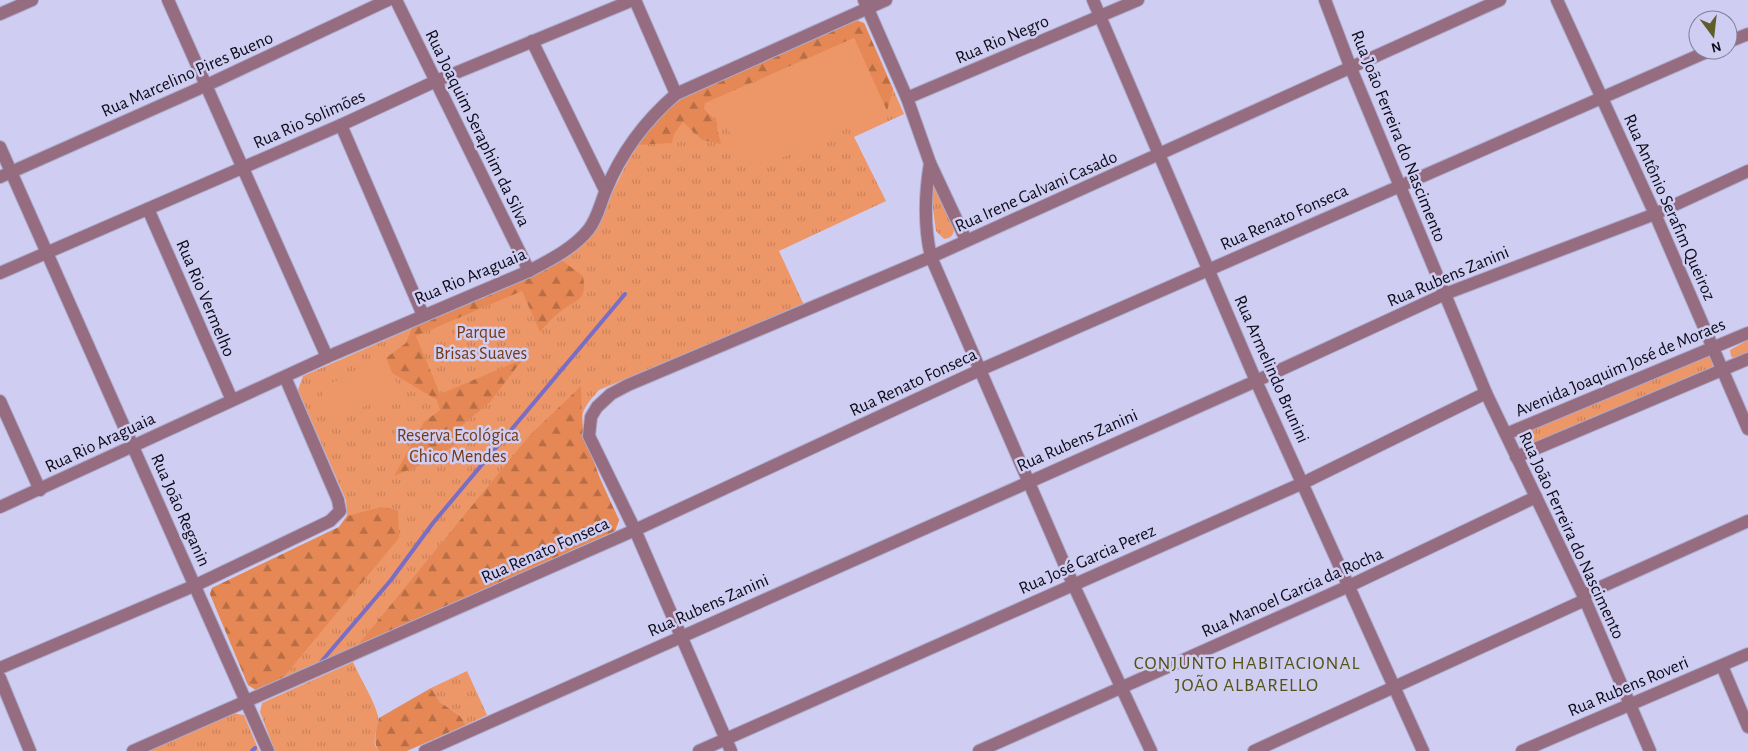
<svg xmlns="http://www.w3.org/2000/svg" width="1748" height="751" viewBox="0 0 1748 751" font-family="'Alegreya Sans',sans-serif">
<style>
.grass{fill:url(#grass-tufts)}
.forest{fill:url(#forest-firs)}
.garden{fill:#ed9769}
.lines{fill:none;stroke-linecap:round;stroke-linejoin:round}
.stream{stroke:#796dc4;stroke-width:4}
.minor-casing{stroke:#acaacb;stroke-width:14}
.minor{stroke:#956c80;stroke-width:12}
.labels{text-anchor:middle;stroke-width:5;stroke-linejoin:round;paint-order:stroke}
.street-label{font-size:18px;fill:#0d0c18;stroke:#cfcdf2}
.park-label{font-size:18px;fill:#753915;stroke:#cfcdf2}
.neighbourhood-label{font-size:19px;letter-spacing:1px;fill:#545316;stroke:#cfcdf2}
</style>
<defs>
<pattern id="grass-tufts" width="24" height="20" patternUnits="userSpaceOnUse" patternTransform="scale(1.25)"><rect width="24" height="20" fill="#ed9769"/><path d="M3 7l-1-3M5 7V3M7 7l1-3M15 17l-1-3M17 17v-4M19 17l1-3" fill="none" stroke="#ca815a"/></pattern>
<pattern id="forest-firs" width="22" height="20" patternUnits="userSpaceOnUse" patternTransform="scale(1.25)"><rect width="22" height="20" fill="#e58855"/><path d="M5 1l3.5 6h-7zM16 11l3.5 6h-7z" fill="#b86e45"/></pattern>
</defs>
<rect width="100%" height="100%" fill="#cfcdf2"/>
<g class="grass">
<path d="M 857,20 L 864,23 L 904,114 L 854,137 L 886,201 L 779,251 L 804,305 L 599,390 C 594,396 585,405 583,413 C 578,436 609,497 619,520 L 615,531 L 256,690 L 248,685 L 210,594 L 212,588 L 339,527 L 347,516 L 346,500 L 298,390 L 303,376 L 495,292 L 593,233 L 603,217 L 612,193 L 636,145 L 663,111 Z"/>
<path d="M 933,183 L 954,229 C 953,236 951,238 944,239 L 936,231 L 930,188 Z"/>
<path d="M 1748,340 L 1748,354 L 1734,359 L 1731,356 L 1730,350 Z"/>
<path d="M 1708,356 L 1711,356 L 1716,368 L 1525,448 L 1519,443 L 1523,433 Z"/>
<path d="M 353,662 C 360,678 374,700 378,716 C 380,728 369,741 379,751 L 275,751 L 260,712 L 262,703 Z"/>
<path d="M 467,671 L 487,715 L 466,725 L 460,716 L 440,702 L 431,688 Z"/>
<path d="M 232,713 L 244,715 L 259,751 L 146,751 Z"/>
</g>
<g class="forest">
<path d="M 851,20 L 864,23 L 893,89 L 887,111 L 854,38 L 705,103 L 704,109 L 717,122 L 717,129 L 721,144 L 702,140 L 683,122 L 674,134 L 672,143 L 636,145 L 663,111 L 678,100 Z"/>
<path d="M 560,259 L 583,276 C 587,302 578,298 560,312 C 553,317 546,325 540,332 L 522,291 L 416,336 L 440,394 L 523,359 L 490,402 L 460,427 L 457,443 L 433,460 L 394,476 L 424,422 L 440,410 L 437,400 L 392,373 L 386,358 L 406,343 L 412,328 L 495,292 Z"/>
<path d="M 581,386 L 582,427 L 600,479 L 619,520 L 615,531 L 358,645 L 529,436 Z"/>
<path d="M 381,507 L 398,510 L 399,538 L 282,679 L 256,690 L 248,685 L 210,594 L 212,588 L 339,527 L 347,516 Z"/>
<path d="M 431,688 L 440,702 L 460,716 L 466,725 L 407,751 L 379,751 C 372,742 377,728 379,718 Z"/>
</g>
<g class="garden">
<path d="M 854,38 L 887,111 L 748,173 L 715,100 Z"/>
<path d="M 386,358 L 400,391 L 334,420 L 320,388 Z"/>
</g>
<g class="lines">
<g class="stream">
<path d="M 321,662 L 391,580 L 433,523 L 625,294"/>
<path d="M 252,751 L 255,748"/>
</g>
<defs>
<g id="minor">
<path d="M 168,0 L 327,357"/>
<path d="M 396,0 L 529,271"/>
<path d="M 635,0 L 676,94"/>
<path d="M 864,0 L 907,98 L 930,163 L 966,240"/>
<path d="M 1093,0 L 1256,381 L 1423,751"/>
<path d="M 1325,0 L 1350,66 L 1486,393 L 1583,595 L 1650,751"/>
<path d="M 1557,0 L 1655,214 L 1748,429"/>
<path d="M 0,14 L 32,0"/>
<path d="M 532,41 L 605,190"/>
<path d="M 1728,42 L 1748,34"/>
<path d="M 907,98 L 1138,0"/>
<path d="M 341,125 L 423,315"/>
<path d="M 0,147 L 268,751"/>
<path d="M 930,163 C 925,193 924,227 931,257 L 1073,584 L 1151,751"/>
<path d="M 0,177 L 207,85 L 388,0"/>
<path d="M 148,209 L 232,400"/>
<path d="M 0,273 L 341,125 L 436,81 L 633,0"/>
<path d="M 0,401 L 40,490"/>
<path d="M 1506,434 L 1748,333"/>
<path d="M 1516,457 L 1748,359"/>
<path d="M 0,507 L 327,357 L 529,271 C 550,260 574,248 589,229 C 598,217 600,204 606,190 C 621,153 646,120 676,94 L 886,0"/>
<path d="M 1583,595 L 1748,521"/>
<path d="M 1722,666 L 1748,727"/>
<path d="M 0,668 L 196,585 L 330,521 L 340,511 L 338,500 L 285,377"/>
<path d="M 0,678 L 30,751"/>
<path d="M 133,751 L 635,530 L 982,369 L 1711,50"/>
<path d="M 425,751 L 1256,381 L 1445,294 L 1655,214 L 1748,171"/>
<path d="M 699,751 L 1303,483 L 1486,393"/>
<path d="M 731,751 L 635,530 L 589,436 L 591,417 L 597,407 L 611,394 L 628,385 L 931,257 L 1500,0"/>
<path d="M 979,751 L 1349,586 L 1536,497"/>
<path d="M 1254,751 L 1585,600"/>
<path d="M 1522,751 L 1748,654"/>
</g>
</defs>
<use href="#minor" class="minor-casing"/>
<use href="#minor" class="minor"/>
</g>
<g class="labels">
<g class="street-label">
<text transform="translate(1002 39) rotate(-23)" y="6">Rua Rio Negro</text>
<text transform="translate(187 74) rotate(-24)" y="6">Rua Marcelino Pires Bueno</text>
<text transform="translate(309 119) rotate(-24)" y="6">Rua Rio Solimões</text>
<text transform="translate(478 128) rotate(64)" y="6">Rua Joaquim Seraphim da Silva</text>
<text transform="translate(1399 136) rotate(68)" y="6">Rua João Ferreira do Nascimento</text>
<text transform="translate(1036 191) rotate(-24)" y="6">Rua Irene Galvani Casado</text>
<text transform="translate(1670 207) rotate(66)" y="6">Rua Antônio Serafim Queiroz</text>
<text transform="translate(1284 217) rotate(-24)" y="6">Rua Renato Fonseca</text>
<text transform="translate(470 276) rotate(-23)" y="6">Rua Rio Araguaia</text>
<text transform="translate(1448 276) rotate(-23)" y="6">Rua Rubens Zanini</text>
<text transform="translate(206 298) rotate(67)" y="6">Rua Rio Vermelho</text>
<text transform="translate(1620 367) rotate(-23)" y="6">Avenida Joaquim José de Moraes</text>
<text transform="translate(1272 369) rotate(66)" y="6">Rua Armelindo Brunini</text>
<text transform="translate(913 382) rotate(-25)" y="6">Rua Renato Fonseca</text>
<text transform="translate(1077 440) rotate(-24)" y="6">Rua Rubens Zanini</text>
<text transform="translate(100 442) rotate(-25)" y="6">Rua Rio Araguaia</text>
<text transform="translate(181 510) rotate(66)" y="6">Rua João Reganin</text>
<text transform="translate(1572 535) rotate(65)" y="6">Rua João Ferreira do Nascimento</text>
<text transform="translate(545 550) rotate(-24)" y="6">Rua Renato Fonseca</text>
<text transform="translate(1087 559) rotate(-24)" y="6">Rua José Garcia Perez</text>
<text transform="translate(1292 592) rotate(-24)" y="6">Rua Manoel Garcia da Rocha</text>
<text transform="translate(708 605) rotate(-24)" y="6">Rua Rubens Zanini</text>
<text transform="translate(1628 686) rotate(-23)" y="6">Rua Rubens Roveri</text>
</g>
<g class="park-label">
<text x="481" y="338">Parque<tspan x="481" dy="21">Brisas Suaves</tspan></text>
<text x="458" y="441">Reserva Ecológica<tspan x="458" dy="21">Chico Mendes</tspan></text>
</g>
<g class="neighbourhood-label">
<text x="1247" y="669">CONJUNTO HABITACIONAL<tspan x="1247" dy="22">JOÃO ALBARELLO</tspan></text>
</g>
</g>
<g transform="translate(1713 35) rotate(165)"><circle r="24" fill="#cfcdf2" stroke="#81809b"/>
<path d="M0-4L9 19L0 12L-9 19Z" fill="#5f5e2b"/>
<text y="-8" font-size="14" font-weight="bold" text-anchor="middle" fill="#0d0c18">N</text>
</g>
</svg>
